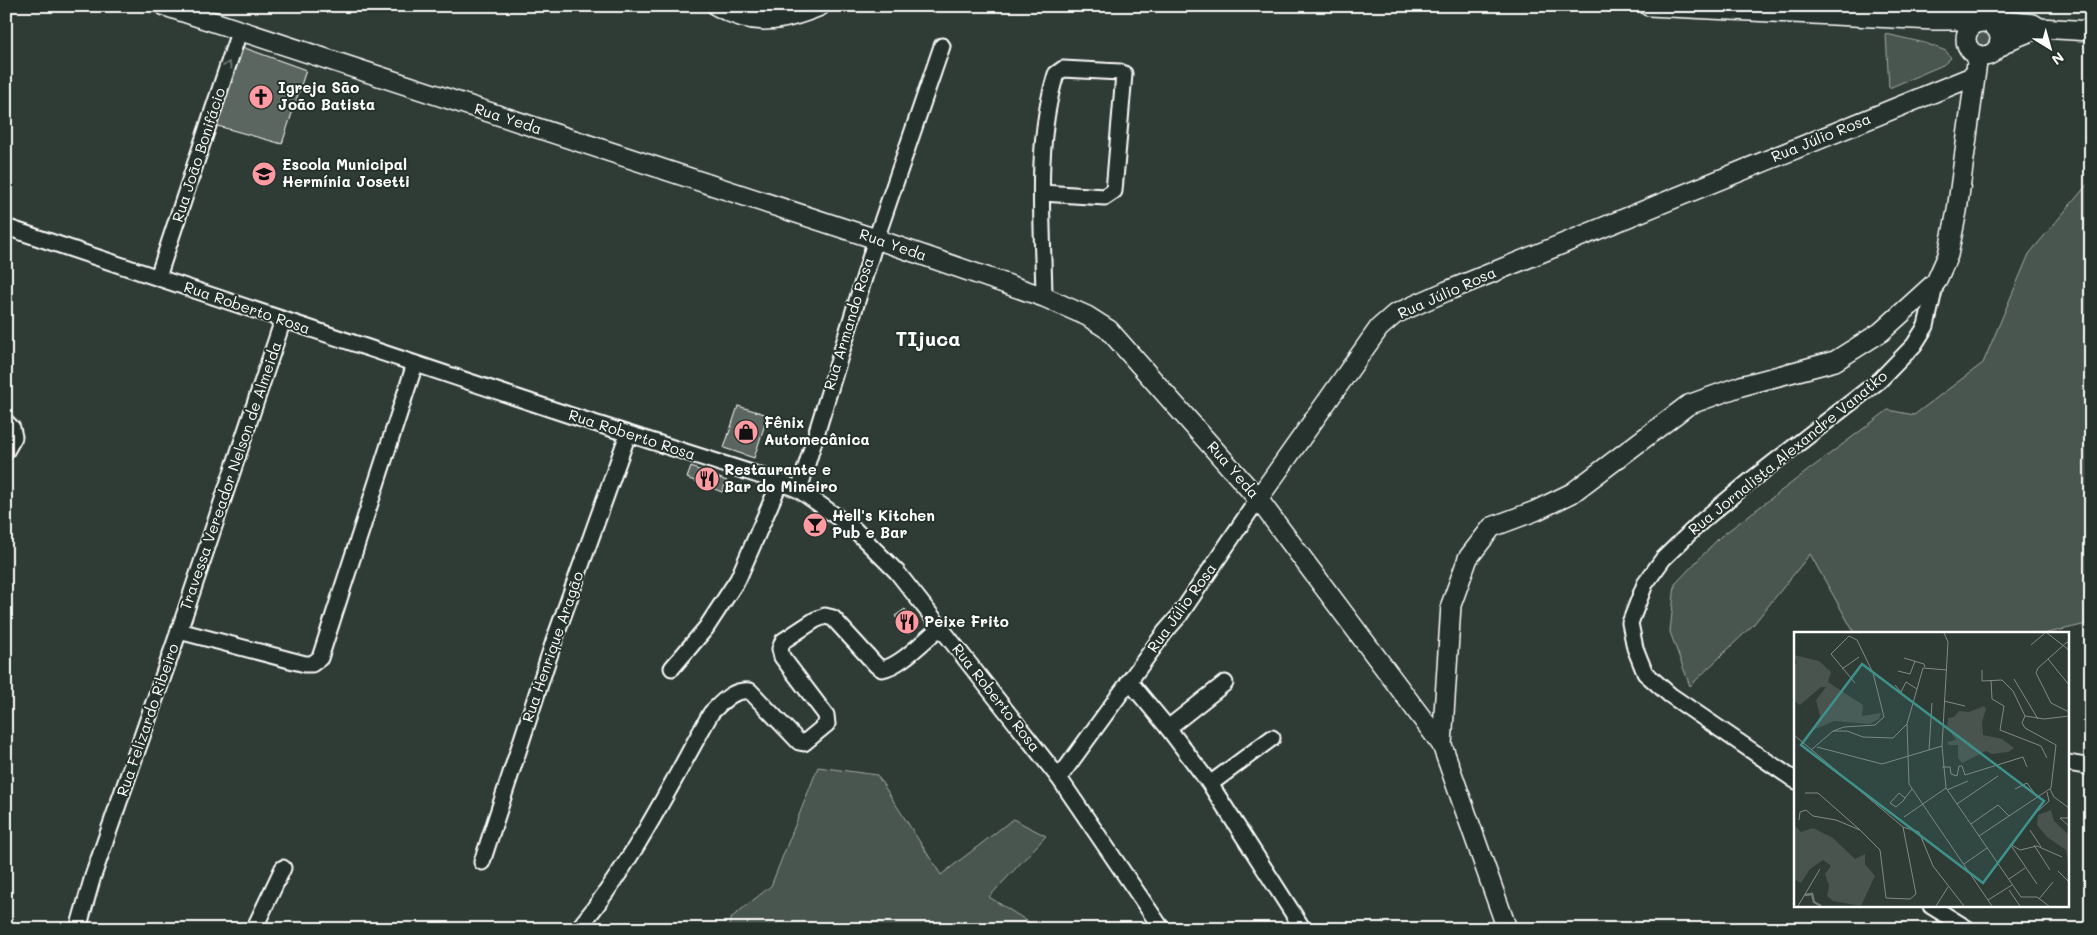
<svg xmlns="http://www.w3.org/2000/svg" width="2097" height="935" viewBox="0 0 2097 935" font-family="Mali,sans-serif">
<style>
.green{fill:#4a544f;stroke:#a4aaa7}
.building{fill:#5b6661;stroke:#fff}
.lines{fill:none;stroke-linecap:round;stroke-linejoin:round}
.minor-casing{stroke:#fff;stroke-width:19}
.tertiary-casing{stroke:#fff;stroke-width:22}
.minor{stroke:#26332d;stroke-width:15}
.tertiary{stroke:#26332d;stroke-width:19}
.oneway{stroke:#727a76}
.labels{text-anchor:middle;stroke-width:4;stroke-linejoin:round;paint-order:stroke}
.poi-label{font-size:15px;font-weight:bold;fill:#fff;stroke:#26332d;text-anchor:start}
.street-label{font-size:15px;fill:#fff;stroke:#26332d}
.district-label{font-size:20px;font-weight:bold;fill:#fff;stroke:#26332d}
.inset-river{fill:none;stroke:#707975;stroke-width:2.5}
.inset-road{fill:none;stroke:#828986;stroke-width:1}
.view{fill:#3f918b;fill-opacity:0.15;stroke:#3f918b;stroke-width:2.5}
.inset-edge{fill:none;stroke:#fff;stroke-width:2.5}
</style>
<rect width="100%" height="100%" fill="#2f3b35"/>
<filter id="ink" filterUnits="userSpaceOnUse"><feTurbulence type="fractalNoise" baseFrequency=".02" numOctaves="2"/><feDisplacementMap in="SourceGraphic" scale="10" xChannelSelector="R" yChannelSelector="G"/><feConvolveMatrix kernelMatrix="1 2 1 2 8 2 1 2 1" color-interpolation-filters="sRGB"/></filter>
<g filter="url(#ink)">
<g class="green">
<circle cx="1983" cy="38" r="9"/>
<path d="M 1886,34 L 1925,43 L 1946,51 L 1951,58 L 1943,65 L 1889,88 Z"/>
<path d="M 2091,180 L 2091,623 L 2044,634 L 1855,634 L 1810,554 L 1753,625 L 1690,686 L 1670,632 L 1675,584 L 1720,537 L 1888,410 L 1914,415 L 1983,363 L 2029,254 Z"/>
<path d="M 818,767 L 877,775 L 941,875 L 1013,819 L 1046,836 L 989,897 L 1040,929 L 728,929 L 732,917 L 771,886 Z"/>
</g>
<g class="building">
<path d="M 242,47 L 306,70 L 282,144 L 214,125 Z"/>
<path d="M 738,406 L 768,415 L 754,458 L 724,448 Z"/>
<path d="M 691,467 L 727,481 L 722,492 L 687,478 Z"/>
<path d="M 810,516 L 822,520 L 817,529 L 807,521 Z"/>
<path d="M 905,609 L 919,627 L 909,634 L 895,616 Z"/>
</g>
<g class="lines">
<defs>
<g id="minor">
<path d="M 1042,193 L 1105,197 L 1114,191 L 1124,74 L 1120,72 L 1063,69 L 1056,74 C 1034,146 1043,224 1044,297"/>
<path d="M 6,227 L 569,415 L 780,482 L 799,490 L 822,506 L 855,530 L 897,572 L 1059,778 L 1162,929"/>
<path d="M 158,277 L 239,32"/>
<path d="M 6,422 L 12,428 L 14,437 L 6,451"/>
<path d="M 799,490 L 876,239 L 942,46"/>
<path d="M 179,631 L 283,320"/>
<path d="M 672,668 L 706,628 L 738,579 L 780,482"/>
<path d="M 1129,681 L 1168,728 L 1210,784 L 1303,929"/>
<path d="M 1168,728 L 1225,683"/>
<path d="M 2068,763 L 2091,767"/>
<path d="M 1059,778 L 1165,632 L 1179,616 L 1258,499"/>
<path d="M 1796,781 L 1670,695 L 1645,673 L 1635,648 L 1630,623 L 1645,584 L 1663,559 L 1702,521 L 1750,481 L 1880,380 L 1914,345 L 1926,326 L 1936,282"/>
<path d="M 1210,784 L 1272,738"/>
<path d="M 482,862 L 554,641 L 628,434"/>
<path d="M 1931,906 L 1968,929"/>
<path d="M 78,929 L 93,876 L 179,631 L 305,664 L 312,664 L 320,658 L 415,364"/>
<path d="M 254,929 L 283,868"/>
<path d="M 578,929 C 632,864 670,786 711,713 C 723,701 733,689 750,691 L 799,742 L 804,743 L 827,724 L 826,715 L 782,657 L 780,649 L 783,641 L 815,620 L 825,616 L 833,618 L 876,665 L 882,669 C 901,666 925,639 941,627"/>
</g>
<g id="tertiary">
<path d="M 165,6 L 876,239 L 1044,297 L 1087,316 L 1109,330 L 1258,499 L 1442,745"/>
<path d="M 717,6 C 754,27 781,22 820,6"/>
<path d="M 1649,6 L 1934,20 L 1994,20 L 2033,24 L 2039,28"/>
<circle cx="1983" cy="39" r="17"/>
<path d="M 1998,48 L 2009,40 L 2039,28 L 2091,31"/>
<path d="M 1258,499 L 1379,328 L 1395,314 L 1447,291 L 1974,76"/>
<path d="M 1507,929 L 1442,745 L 1451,605 L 1468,558 L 1492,527 L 1535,511 L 1572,493 L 1688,405 L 1741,386 L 1835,361 L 1881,332 L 1936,282 L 1948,255 L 1957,211 L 1978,55"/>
</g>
</defs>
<use href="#minor" class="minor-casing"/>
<use href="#tertiary" class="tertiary-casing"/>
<use href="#minor" class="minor"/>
<use href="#tertiary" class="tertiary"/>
</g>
<defs><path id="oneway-chevron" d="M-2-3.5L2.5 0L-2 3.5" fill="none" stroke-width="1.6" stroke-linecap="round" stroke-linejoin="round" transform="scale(1.25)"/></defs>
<use class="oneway" href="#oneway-chevron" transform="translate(228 65) rotate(-72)"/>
</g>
<defs>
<symbol id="church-disc" viewBox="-11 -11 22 22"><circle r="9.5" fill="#ff9aa2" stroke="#26332d"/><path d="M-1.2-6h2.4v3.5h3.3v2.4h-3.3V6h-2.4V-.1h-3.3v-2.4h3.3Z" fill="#111"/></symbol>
<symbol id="school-disc" viewBox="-11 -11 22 22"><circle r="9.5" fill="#ff9aa2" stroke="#26332d"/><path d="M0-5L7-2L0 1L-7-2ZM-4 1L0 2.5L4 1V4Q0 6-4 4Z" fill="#111"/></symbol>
<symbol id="shop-disc" viewBox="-11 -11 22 22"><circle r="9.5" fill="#ff9aa2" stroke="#26332d"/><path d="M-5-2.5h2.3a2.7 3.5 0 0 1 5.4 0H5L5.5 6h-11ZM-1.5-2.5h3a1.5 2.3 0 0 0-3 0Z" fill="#111"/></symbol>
<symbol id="restaurant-disc" viewBox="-11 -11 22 22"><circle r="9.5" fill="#ff9aa2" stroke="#26332d"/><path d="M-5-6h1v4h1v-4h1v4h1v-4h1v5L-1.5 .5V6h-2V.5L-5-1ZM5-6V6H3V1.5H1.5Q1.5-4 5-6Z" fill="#111"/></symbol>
<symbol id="bar-disc" viewBox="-11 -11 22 22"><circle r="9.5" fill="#ff9aa2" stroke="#26332d"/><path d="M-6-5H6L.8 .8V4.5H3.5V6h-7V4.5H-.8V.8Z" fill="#111"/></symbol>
</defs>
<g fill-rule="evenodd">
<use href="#church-disc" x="247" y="83" width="28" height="28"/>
<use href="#school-disc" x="250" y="160" width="28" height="28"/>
<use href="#shop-disc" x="732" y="418" width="28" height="28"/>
<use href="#restaurant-disc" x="693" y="465" width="28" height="28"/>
<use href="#bar-disc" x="801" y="511" width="28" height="28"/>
<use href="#restaurant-disc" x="893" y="608" width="28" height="28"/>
</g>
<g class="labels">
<g class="poi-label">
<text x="278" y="93">Igreja São<tspan x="278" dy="17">João Batista</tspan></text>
<text x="282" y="170">Escola Municipal<tspan x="282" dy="17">Hermínia Josetti</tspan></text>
<text x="764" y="428">Fênix<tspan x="764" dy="17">Automecânica</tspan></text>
<text x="724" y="475">Restaurante e<tspan x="724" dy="17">Bar do Mineiro</tspan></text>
<text x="832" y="521">Hell's Kitchen<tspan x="832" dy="17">Pub e Bar</tspan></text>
<text x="924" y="627">Peixe Frito</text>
</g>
<g class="street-label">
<text transform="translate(508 119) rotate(18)" y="5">Rua Yeda</text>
<text transform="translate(1821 138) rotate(-22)" y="5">Rua Júlio Rosa</text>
<text transform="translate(199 155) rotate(-72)" y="5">Rua João Bonifácio</text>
<text transform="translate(893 245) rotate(19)" y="5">Rua Yeda</text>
<text transform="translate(1447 293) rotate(-24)" y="5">Rua Júlio Rosa</text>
<text transform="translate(247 308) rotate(19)" y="5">Rua Roberto Rosa</text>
<text transform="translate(849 324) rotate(-73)" y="5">Rua Armando Rosa</text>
<text transform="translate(632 435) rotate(18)" y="5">Rua Roberto Rosa</text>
<text transform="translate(1788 453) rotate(-39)" y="5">Rua Jornalista Alexandre Vanatko</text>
<text transform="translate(1233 470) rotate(49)" y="5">Rua Yeda</text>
<text transform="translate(231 476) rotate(-71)" y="5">Travessa Vereador Nelson de Almeida</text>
<text transform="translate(1182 608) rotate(-54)" y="5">Rua Júlio Rosa</text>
<text transform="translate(553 647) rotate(-71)" y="5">Rua Henrique Aragão</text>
<text transform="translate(996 698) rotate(52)" y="5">Rua Roberto Rosa</text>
<text transform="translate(148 720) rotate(-71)" y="5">Rua Felizardo Ribeiro</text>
</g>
<g class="district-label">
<text x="928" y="346">TIjuca</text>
</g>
</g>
<g transform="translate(1794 632)">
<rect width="275" height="275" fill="#2f3b35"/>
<path d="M 0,23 L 25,29 L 37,40 L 34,50 L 69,73 L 68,84 L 87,81 L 85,87 L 75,92 L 40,89 L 19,98 L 26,84 L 22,68 L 32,55 L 27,55 L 6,73 L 0,69 L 0,33 L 3,31 ZM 190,74 L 192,77 L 188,90 L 189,103 L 208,107 L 220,116 L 214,120 L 198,122 L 192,119 L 168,131 L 164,126 L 164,113 L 155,113 L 153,110 L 162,108 L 153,95 L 154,86 L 160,85 L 165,79 L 175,80 ZM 257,178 L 260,189 L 275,203 L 275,237 L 272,218 L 253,205 L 243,193 L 244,183 ZM 0,193 L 7,200 L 19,196 L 39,206 L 61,227 L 71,222 L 71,232 L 81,244 L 67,274 L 39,269 L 33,264 L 35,254 L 31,242 L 37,234 L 29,228 L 16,237 L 7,251 L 0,247 Z" fill="#4a544f"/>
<path class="inset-river" d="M 11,263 L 18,262 L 20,270 L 27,274"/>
<path class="inset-road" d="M 150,1 L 154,10 L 148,114 L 152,156 L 227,265 L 243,265 L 255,274M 253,1 L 275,18M 275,12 L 273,10 L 244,36 L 242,41 L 257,71 L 275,80M 237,13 L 251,1M 110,26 L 130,32 L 131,35M 254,27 L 275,53M 48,37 L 65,25M 188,38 L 188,49 L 208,48 L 219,59 L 231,84M 104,39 L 116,42 L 121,29M 220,47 L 244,87M 197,48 L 198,67 L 210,74 L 206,98 L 247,114 L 253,126M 101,53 L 107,60 L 112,50 L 123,57M 150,69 L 171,74M 231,84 L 250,87 L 275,84M 113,92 L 115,152 L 198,274M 39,99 L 50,95 L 81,93 L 90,85 L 79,41 L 63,8 L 55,4 L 37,22 L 61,51M 0,103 L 109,195 L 122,262 L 116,267 L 92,266 L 86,218 L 66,198 L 42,188 L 19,184 L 12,178 L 6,180 L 5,188M 23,115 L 88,132 L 148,114M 17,118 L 39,99 L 53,99 L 69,105 L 99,106 L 113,92 L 129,36 L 153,38M 135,118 L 138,71M 148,135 L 156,135 L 157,142 L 163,144 L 165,134 L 168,134 L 171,143 L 229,125 L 233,135M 221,157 L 233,151 L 243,165M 256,157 L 260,165 L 275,176M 153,158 L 174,149M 11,161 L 24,161 L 66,198M 111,166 L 105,161 L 96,171 L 102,175 L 109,169 L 111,166 L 118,157M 163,172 L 204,144M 244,179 L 255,169 L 253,160M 110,185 L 152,156M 275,186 L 266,186 L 275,194M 177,192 L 204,173 L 215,184 L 257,156 L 262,113 L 231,96 L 228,91 L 231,84M 109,195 L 125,200 L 139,234 L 170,274M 236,198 L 247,215M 185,204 L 215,184M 240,213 L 256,238M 170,232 L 193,216M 264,239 L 275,250M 215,247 L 231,236M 243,252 L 216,212 L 226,218 L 243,214 L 268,225M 215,258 L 226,274M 245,267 L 259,250M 194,268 L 218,253M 4,274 L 26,237M 142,274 L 154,255"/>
<path class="view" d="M 68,32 L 250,169 L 189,251 L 7,113 Z"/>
<rect width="275" height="275" class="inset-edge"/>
</g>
<rect width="2097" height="935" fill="none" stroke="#26332d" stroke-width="25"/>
<rect x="12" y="12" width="2072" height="910" fill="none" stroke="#fff" stroke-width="2" filter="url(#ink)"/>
<g transform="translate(2050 48) rotate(143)" stroke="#26332d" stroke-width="4" paint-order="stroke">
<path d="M0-4L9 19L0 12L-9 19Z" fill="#ffffff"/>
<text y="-8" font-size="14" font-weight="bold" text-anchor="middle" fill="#ffffff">N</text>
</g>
</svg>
